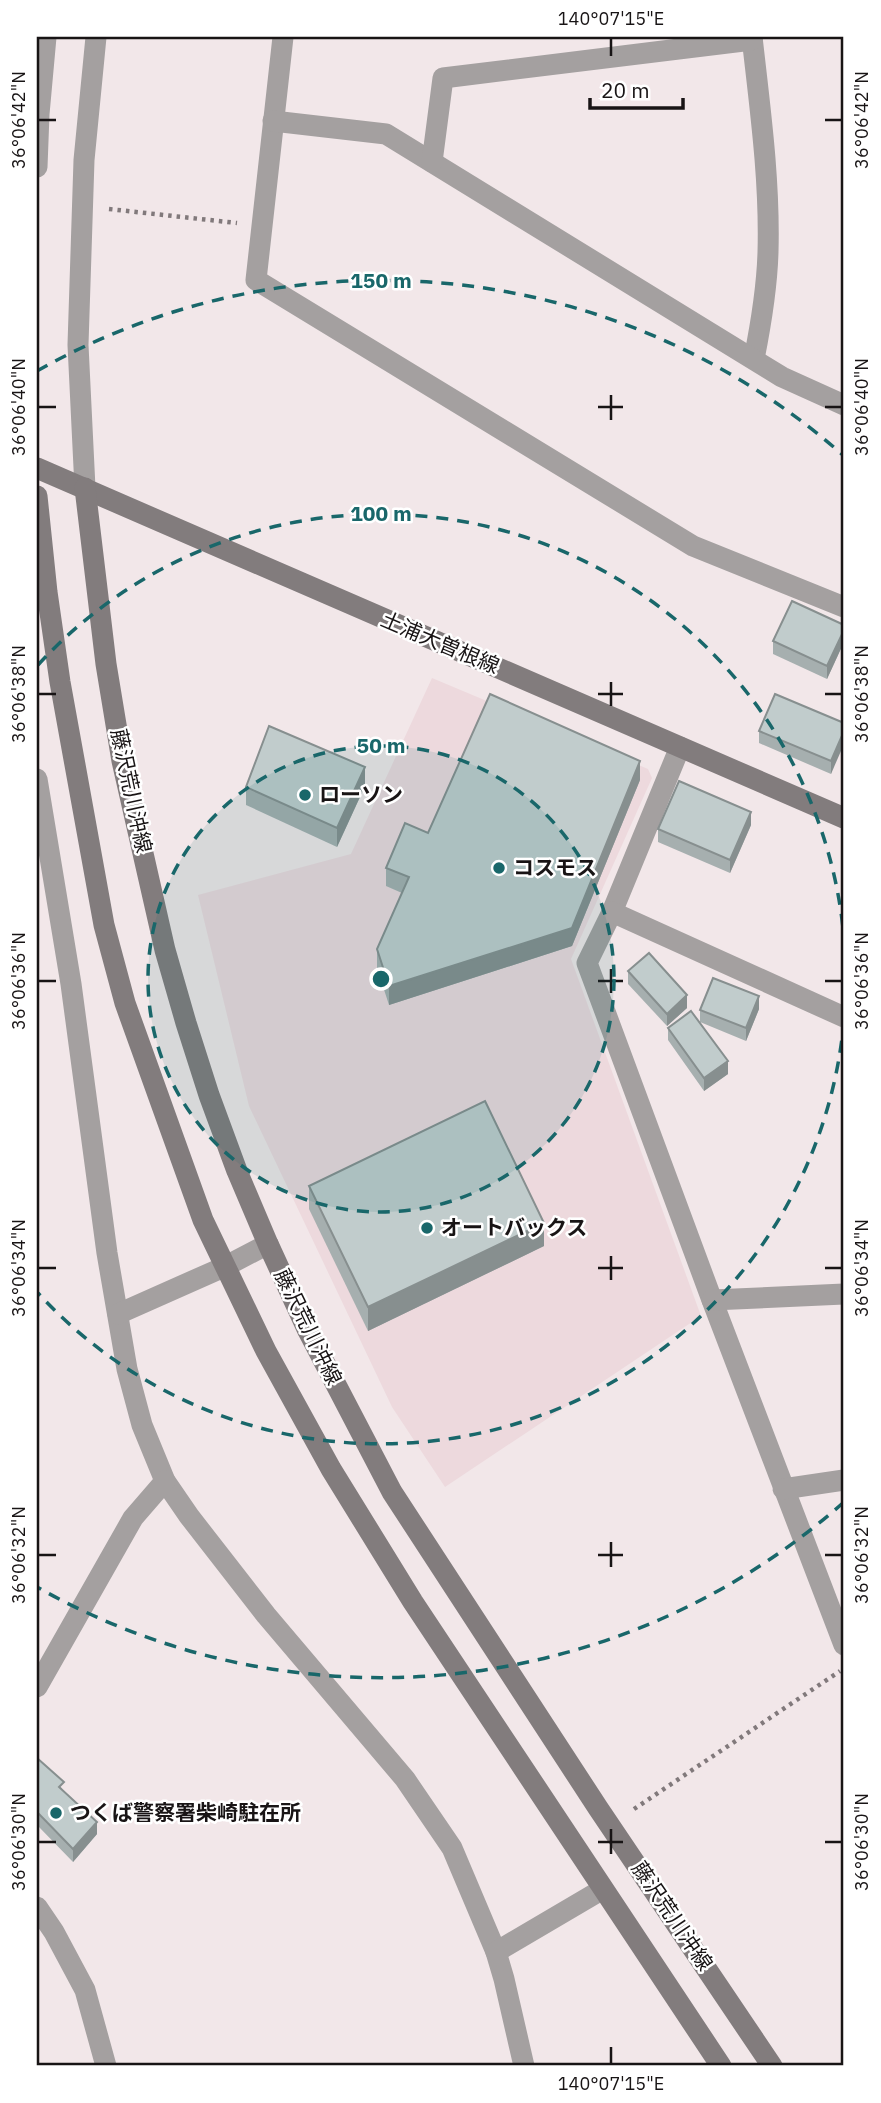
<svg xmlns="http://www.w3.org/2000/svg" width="881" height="2103" viewBox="0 0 881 2103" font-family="'IBM Plex Sans','Noto Sans JP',sans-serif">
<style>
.built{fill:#edd9dd}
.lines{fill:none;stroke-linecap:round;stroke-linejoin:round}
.path{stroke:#81797b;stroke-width:4.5;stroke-dasharray:3.5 5;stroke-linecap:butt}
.minor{stroke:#a4a0a0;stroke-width:21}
.tertiary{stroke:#a4a0a0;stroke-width:21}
.secondary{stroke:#827c7d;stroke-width:21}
.wall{fill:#a6afaf}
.shaded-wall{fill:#878f8f}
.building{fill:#c1cccc;stroke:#878f8f;stroke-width:2}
.ticks{fill:none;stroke:#181415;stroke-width:2.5}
.ring{fill:none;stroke:#19676a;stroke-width:3.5;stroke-dasharray:12 9}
.poi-dot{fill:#19676a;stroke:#fff;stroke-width:2.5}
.labels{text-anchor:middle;stroke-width:5;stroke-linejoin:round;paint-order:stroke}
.street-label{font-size:21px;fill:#181415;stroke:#fff}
.poi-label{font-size:21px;font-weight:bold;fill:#181415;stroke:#fff;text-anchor:start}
.centre{fill:#19676a;stroke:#fff;stroke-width:3.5}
.ring-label{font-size:21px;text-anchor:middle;font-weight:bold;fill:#19676a;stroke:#fff;stroke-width:5;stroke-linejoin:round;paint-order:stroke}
.neatline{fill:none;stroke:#181415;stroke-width:2.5}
.ticks-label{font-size:18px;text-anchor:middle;fill:#181415}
</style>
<rect width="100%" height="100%" fill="#f2e7e9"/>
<path class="built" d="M 432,678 L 648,769 L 652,778 L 571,959 L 701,1316 L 445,1487 L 392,1407 L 249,1106 L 198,895 L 351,854 Z"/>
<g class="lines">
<g class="path">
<path d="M 109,209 L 237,223"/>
<path d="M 634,1809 L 840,1671"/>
</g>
<g class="minor">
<path d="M 283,37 L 256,280 L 693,546 L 844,607"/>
<path d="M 752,37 C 760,108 770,180 768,252 C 767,288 761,324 754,359"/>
<path d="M 273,121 L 386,134 L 782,377 L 844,405"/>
<path d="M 432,162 L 443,78 L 752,40"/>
<path d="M 680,747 L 612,912 L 587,963 L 712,1300 L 844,1645"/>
<path d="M 37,779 L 71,984 L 107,1253 L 127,1369 L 142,1425 L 165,1481 L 189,1516 L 266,1615 L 405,1779 L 452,1848 L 496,1952"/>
<path d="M 612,912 L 844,1017"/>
<path d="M 712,1300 L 844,1294"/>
<path d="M 118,1314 L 224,1267 L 268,1244"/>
<path d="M 783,1489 L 844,1480"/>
<path d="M 37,1687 L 133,1518 L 165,1481"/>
<path d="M 37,1907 L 54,1932 L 85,1990 L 106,2066"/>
<path d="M 524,2066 L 504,1979 L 496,1952 L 603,1889"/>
</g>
<g class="tertiary">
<path d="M 37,167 L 39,114 L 46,37"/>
<path d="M 85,488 L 78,345 L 84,160 L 96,37"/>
</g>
<g class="secondary">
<path d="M 37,468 L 844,818"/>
<path d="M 85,488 L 106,664 L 122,761 L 165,950 L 186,1023 L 209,1095 L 237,1171 L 268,1244 L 308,1331 L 392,1492 L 598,1808 L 772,2066"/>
<path d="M 37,496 L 47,592 L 60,682 L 104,925 L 125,1003 L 203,1220 L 266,1351 L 331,1469 L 413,1602 L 721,2066"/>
</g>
</g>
<g class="wall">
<path d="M 844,625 L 844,642 L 827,679 L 773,654 L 773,641 Z"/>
<path d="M 844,723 L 831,774 L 759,743 L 759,731 Z"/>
<path d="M 640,780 L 572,946 L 389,1005 L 377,968 L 377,949 L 402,893 L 386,886 L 386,868 L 428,833 Z"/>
<path d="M 365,786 L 337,847 L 246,805 L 246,787 Z"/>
<path d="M 751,825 L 730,873 L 658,842 L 658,829 Z"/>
<path d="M 628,971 L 687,1008 L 667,1026 L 628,984 Z"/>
<path d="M 759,1009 L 746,1041 L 700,1022 L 728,1074 L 704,1091 L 668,1040 L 668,1028 L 700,1022 L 700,1010 Z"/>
<path d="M 309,1186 L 544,1246 L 368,1331 L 309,1209 Z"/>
<path d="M 37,1758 L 64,1791 L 97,1834 L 73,1862 L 39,1827 L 37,1827 Z"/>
</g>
<g class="shaded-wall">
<path d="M 844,630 L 844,642 L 827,679 L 827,666 Z"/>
<path d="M 844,731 L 844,744 L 831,774 L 831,761 Z"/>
<path d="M 640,761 L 640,780 L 572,946 L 389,1005 L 389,986 Z"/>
<path d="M 365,767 L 365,786 L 337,847 L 337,828 Z"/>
<path d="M 751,812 L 751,825 L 730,873 L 730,860 Z"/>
<path d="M 687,995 L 687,1008 L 667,1026 L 667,1014 Z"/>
<path d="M 759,996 L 759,1009 L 746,1041 L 746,1028 Z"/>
<path d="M 728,1061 L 728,1074 L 704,1091 L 704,1078 Z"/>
<path d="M 544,1223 L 544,1246 L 368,1331 L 368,1307 Z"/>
<path d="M 97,1822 L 97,1834 L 73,1862 L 73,1849 Z"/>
</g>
<g class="building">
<path d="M 792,601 L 844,625 L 844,630 L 827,666 L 773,641 Z"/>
<path d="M 490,694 L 640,761 L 572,928 L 389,986 L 377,949 L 409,877 L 386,868 L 405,823 L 428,833 Z"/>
<path d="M 775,694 L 844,723 L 844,731 L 831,761 L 759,731 Z"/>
<path d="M 269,726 L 365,767 L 337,828 L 246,787 Z"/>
<path d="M 679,781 L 751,812 L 730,860 L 658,829 Z"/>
<path d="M 649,953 L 687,995 L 667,1014 L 628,971 Z"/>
<path d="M 713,978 L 759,996 L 746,1028 L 700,1010 Z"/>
<path d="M 691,1011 L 728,1061 L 704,1078 L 668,1028 Z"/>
<path d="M 485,1101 L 544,1223 L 368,1307 L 309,1186 Z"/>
<path d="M 37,1758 L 64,1782 L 59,1787 L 97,1822 L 73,1849 L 39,1814 L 37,1815 Z"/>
</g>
<path class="ticks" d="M 611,38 L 611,56M 38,120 L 56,120M 825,120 L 842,120M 611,395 L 611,420M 38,407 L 56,407M 598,407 L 623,407M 825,407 L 842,407M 611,682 L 611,706M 38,694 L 56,694M 598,694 L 623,694M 825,694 L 842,694M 611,969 L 611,993M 38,981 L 56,981M 598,981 L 623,981M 825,981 L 842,981M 611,1256 L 611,1280M 38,1268 L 56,1268M 598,1268 L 623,1268M 825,1268 L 842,1268M 611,1542 L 611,1567M 38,1555 L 56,1555M 598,1555 L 623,1555M 825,1555 L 842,1555M 611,1829 L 611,1854M 38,1842 L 56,1842M 598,1842 L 623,1842M 825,1842 L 842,1842M 611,2047 L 611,2064"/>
<circle cx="381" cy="979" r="233" fill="#19676a" fill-opacity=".12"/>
<g class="ring">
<circle cx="381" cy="979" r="233"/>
<path d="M844 1020A465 465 0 0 1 38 1293M38 665A465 465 0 0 1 844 938"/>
<path d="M844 1502A698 698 0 0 1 37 1587M37 371A698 698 0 0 1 844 456"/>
</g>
<g class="poi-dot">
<circle cx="305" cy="795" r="7"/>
<circle cx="499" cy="868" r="7"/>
<circle cx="427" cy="1228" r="7"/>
<circle cx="56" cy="1813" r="7"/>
</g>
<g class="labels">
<g class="street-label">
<text transform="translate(440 643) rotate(23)" y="7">土浦大曽根線</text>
<text transform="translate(131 791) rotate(78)" y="7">藤沢荒川沖線</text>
<text transform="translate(308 1327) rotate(64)" y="7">藤沢荒川沖線</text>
<text transform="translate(672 1916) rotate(56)" y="7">藤沢荒川沖線</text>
</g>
<g class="poi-label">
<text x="319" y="802">ローソン</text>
<text x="513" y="875">コスモス</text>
<text x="441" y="1235">オートバックス</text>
<text x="70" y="1820">つくば警察署柴崎駐在所</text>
</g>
</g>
<circle cx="381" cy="979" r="10" class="centre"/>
<g class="ring-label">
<text x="381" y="288">150 m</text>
<text x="381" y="521">100 m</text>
<text x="381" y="753">50 m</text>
</g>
<rect width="881" height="2103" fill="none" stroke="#ffffff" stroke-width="77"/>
<path d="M590 98v10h93v-10" fill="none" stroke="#181415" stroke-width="3.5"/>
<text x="601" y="98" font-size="21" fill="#181415" stroke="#ffffff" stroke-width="5" paint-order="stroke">20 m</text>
<rect x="38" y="38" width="804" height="2026" class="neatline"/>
<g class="ticks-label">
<text x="611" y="25">140°07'15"E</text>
<text transform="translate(19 120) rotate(-90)" y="6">36°06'42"N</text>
<text transform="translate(862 120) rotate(-90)" y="6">36°06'42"N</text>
<text transform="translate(19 407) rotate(-90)" y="6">36°06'40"N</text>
<text transform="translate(862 407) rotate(-90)" y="6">36°06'40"N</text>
<text transform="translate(19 694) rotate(-90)" y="6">36°06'38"N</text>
<text transform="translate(862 694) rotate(-90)" y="6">36°06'38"N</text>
<text transform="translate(19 981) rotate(-90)" y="6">36°06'36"N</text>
<text transform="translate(862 981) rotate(-90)" y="6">36°06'36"N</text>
<text transform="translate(19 1268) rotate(-90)" y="6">36°06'34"N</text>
<text transform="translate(862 1268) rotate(-90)" y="6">36°06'34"N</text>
<text transform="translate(19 1555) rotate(-90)" y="6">36°06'32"N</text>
<text transform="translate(862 1555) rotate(-90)" y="6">36°06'32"N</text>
<text transform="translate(19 1842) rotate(-90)" y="6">36°06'30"N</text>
<text transform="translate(862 1842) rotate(-90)" y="6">36°06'30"N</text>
<text x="611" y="2090">140°07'15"E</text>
</g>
</svg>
